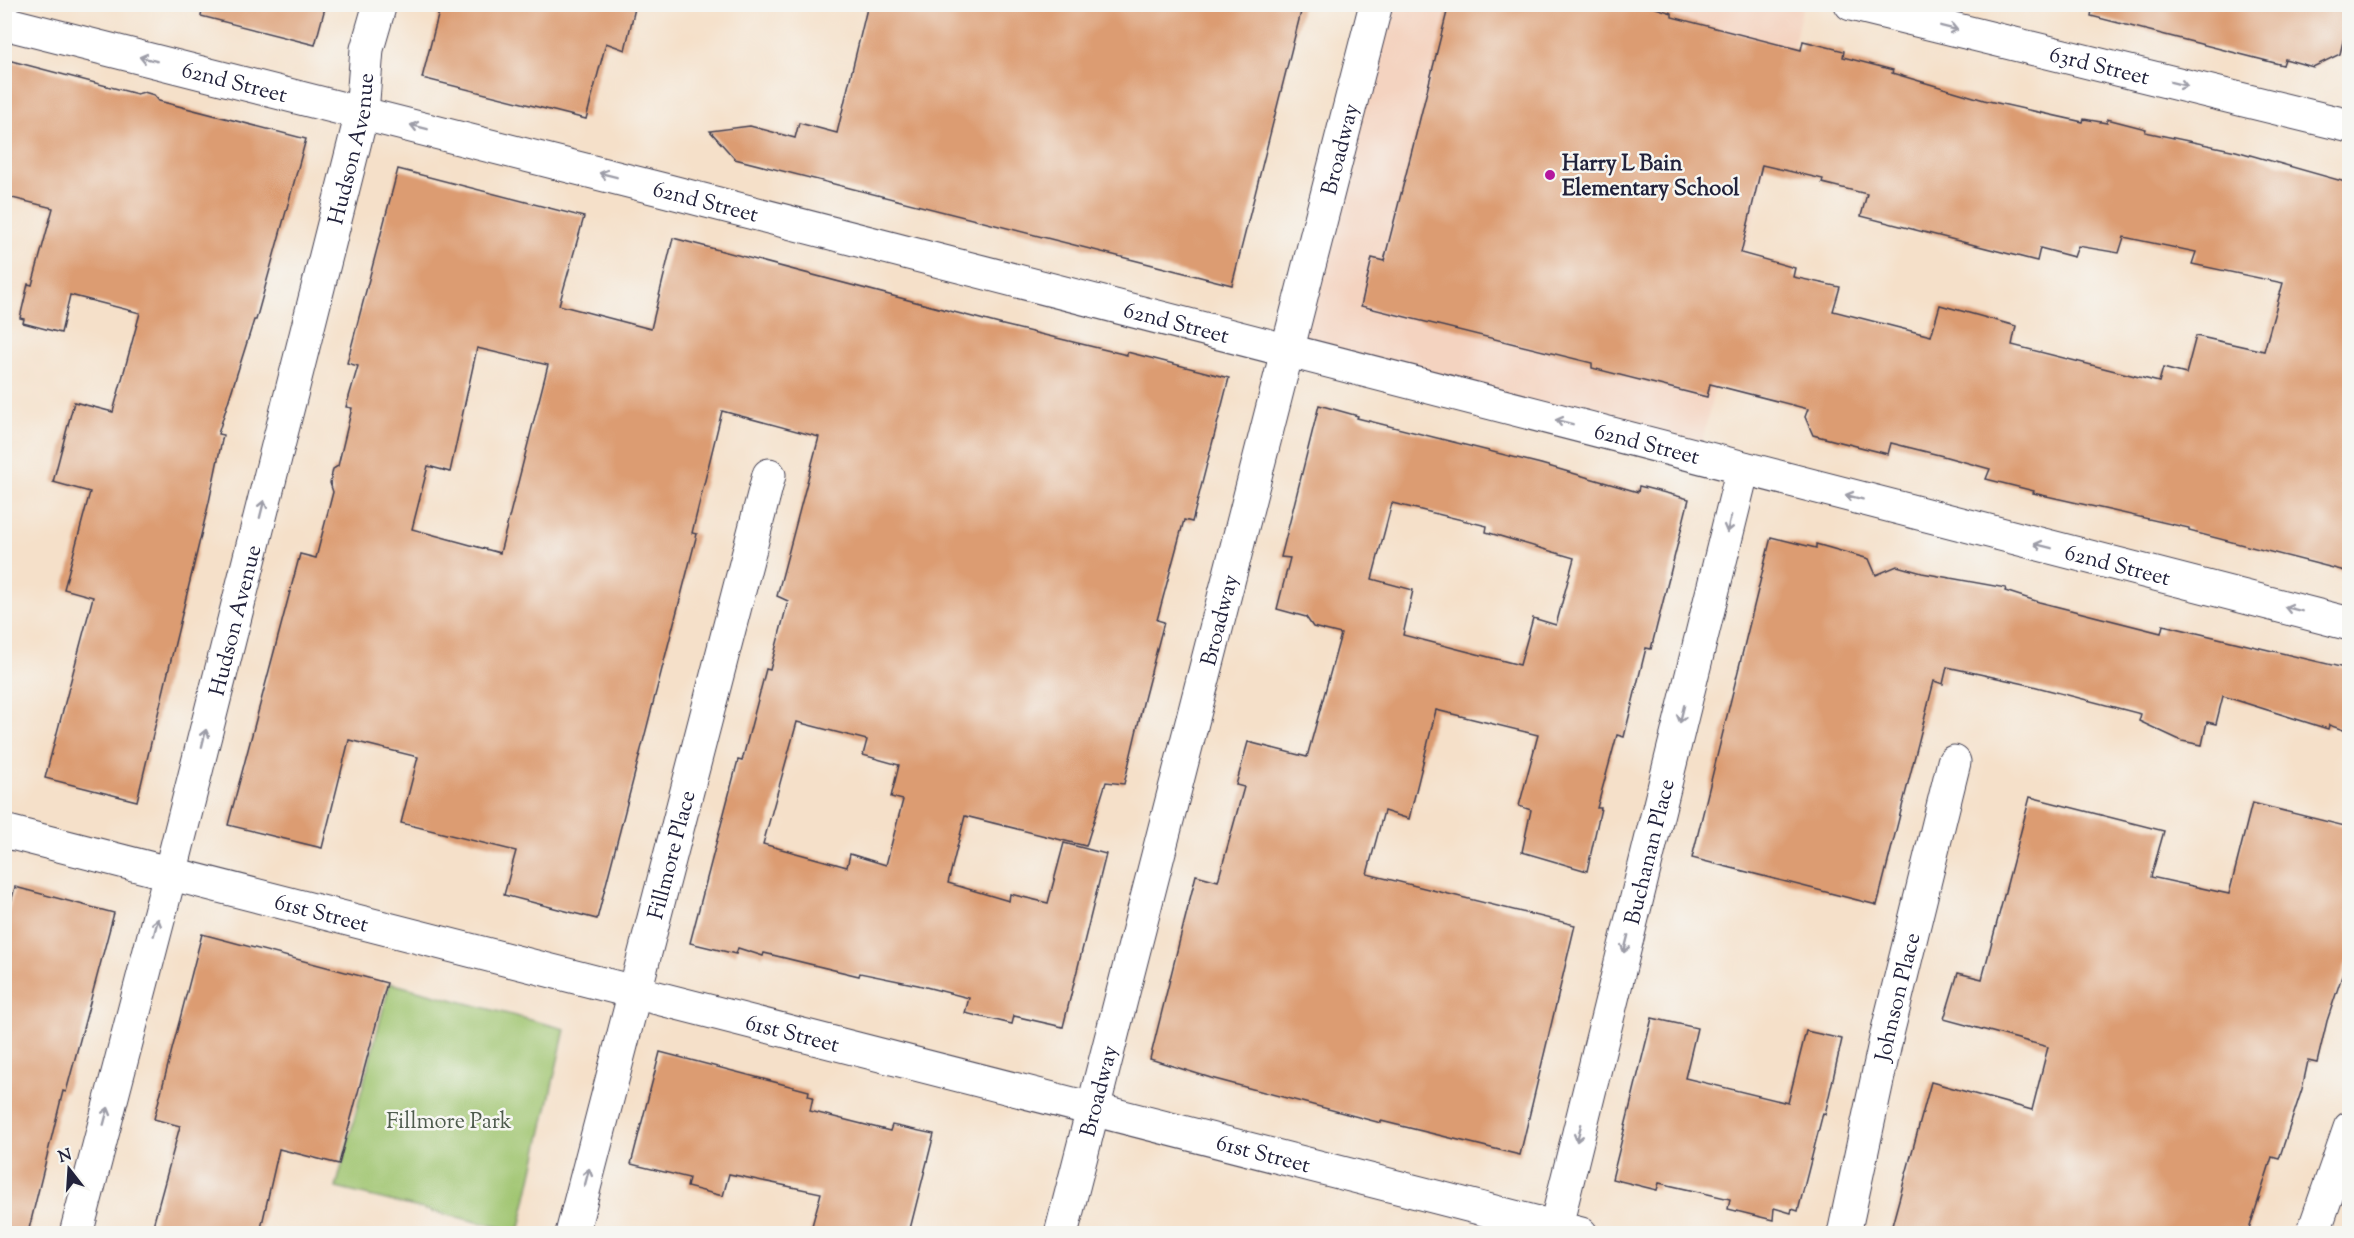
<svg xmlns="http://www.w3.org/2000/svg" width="2354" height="1238" viewBox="0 0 2354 1238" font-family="'Sorts Mill Goudy',serif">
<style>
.built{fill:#f4d3c0}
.green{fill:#9fc46e;stroke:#607354;stroke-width:1.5}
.building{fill:#dc9c72;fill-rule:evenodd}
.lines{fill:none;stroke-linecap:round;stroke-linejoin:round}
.street-casing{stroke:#423e50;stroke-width:35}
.secondary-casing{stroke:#423e50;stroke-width:35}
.street{stroke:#fff;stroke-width:33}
.secondary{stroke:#fff;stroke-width:33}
.oneway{stroke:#9c9ca7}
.poi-dot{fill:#b5179e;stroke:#f6f6f2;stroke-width:2}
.labels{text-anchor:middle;stroke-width:5;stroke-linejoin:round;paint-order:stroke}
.street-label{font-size:22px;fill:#22223b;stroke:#f6f6f2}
.poi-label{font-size:22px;font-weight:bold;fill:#22223b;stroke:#f6f6f2;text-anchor:start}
.park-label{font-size:22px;fill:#4e5b4d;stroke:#f6f6f2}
</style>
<rect width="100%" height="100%" fill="#f6f6f2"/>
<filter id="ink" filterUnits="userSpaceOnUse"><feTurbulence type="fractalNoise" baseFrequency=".0167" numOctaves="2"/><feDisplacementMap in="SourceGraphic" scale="12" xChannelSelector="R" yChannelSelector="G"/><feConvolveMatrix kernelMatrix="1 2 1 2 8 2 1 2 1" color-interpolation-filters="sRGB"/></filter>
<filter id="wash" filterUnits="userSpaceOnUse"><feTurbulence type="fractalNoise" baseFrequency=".008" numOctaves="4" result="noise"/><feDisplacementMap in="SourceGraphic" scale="24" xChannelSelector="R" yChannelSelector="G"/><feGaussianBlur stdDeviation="1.35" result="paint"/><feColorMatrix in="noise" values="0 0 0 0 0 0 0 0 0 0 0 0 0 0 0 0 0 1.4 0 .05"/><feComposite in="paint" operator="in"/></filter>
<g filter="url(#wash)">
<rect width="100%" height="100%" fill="#f5e0c9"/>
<path class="built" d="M 1381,5 L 1803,5 L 1700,451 L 1293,346 Z"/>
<path class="green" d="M 390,983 L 565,1029 L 519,1232 L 336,1188 Z"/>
<g id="blocks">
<g class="building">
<path d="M 203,4 L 326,4 L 315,45 L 201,16 Z"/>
<path d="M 441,4 L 636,4 L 625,50 L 606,43 L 586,119 L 422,78 Z"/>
<path d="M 868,4 L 1303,4 L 1232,285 L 735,159 L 710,131 L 750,126 L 795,138 L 799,123 L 837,133 Z"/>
<path d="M 1449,4 L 1643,4 L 1672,13 L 1672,17 L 1801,50 L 1803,41 L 1844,51 L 1843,57 L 1893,70 L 1892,73 L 1984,100 L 2083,122 L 2084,119 L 2107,123 L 2107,119 L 2146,129 L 2145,132 L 2236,151 L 2349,183 L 2349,572 L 2189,531 L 2189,528 L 2033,493 L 2034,491 L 1986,479 L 1990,469 L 1943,456 L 1891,443 L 1888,454 L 1813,435 L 1805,417 L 1808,409 L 1710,384 L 1707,397 L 1592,368 L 1592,363 L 1361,306 L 1372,258 L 1384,261 ZM 1762,165 L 1823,179 L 1822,183 L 1867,194 L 1861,216 L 2037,261 L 2040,248 L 2074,257 L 2078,246 L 2119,253 L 2124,237 L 2196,252 L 2192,264 L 2283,283 L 2264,351 L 2196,336 L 2186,374 L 2163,368 L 2159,382 L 2012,345 L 2016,326 L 1940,305 L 1931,336 L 1833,311 L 1840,287 L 1793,277 L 1795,268 L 1741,253 Z"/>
<path d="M 2093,4 L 2349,4 L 2349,17 L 2340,54 L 2313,67 L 2285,59 L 2283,65 L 2091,16 Z"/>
<path d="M 4,59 L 137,94 L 144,92 L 154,95 L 159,101 L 306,139 L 256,320 L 254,320 L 218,434 L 223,435 L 209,502 L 137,801 L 45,778 L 93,597 L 64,589 L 90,492 L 53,482 L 74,402 L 113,412 L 140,313 L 70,295 L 61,333 L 23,323 L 24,319 L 20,318 L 28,284 L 32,285 L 53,208 L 4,196 Z"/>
<path d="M 398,169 L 584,217 L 559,305 L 651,329 L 673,238 L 1003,325 L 1127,355 L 1127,352 L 1229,378 L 1192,522 L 1184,520 L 1157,620 L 1164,622 L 1144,699 L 1124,784 L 1106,782 L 1086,846 L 965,816 L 948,883 L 1009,901 L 1010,894 L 1048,903 L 1064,843 L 1106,854 L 1063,1027 L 1014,1016 L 1012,1024 L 965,1013 L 969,998 L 918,985 L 860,973 L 859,976 L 764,953 L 763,956 L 738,948 L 736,954 L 690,943 L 738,760 L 742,761 L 766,669 L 770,670 L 788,601 L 777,596 L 819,437 L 722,411 L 692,533 L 697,534 L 597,919 L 504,895 L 516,851 L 401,823 L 418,757 L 349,740 L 322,848 L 228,825 L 300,554 L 316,558 L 333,492 L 330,483 L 333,469 L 338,466 L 352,408 L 346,407 L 358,366 L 347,363 ZM 477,348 L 548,365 L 500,553 L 412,529 L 428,466 L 450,472 ZM 797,722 L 867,740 L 863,755 L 899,765 L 891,797 L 903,800 L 886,865 L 850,854 L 847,867 L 763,844 Z"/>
<path d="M 1319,405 L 1358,416 L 1357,418 L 1541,464 L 1638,492 L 1639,486 L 1689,499 L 1651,649 L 1646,648 L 1624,737 L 1617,735 L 1597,808 L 1601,808 L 1587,871 L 1522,852 L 1531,810 L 1519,806 L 1538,735 L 1436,710 L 1409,819 L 1384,811 L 1367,874 L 1575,925 L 1520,1155 L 1381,1121 L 1381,1123 L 1211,1078 L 1150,1059 L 1196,875 L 1218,881 L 1244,787 L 1236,785 L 1248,742 L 1307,757 L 1341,634 L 1313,627 L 1306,617 L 1277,609 L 1290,558 L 1281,557 ZM 1392,503 L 1487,526 L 1486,532 L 1574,558 L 1556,625 L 1533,618 L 1520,665 L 1403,635 L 1413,590 L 1372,579 Z"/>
<path d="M 1771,537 L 1816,548 L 1816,544 L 1869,559 L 1876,575 L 1897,566 L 1922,573 L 2006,588 L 2005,591 L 2039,602 L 2161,633 L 2163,625 L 2349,669 L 2349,732 L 2329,725 L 2328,729 L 2223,696 L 2216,724 L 2207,722 L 2202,745 L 2182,741 L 2139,721 L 2141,714 L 2025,684 L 1947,667 L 1943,684 L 1934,681 L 1877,905 L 1692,858 Z"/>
<path d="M 2030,797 L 2164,831 L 2151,877 L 2229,894 L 2252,803 L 2349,827 L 2349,955 L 2327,1021 L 2317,1063 L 2308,1061 L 2302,1089 L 2279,1159 L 2272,1157 L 2248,1233 L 1890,1233 L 1931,1082 L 2032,1110 L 2048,1047 L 1944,1019 L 1958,973 L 1982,979 Z"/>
<path d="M 15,887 L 114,913 L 66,1092 L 63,1091 L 28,1233 L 4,1233 L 4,928 Z"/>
<path d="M 202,934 L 387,983 L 339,1164 L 279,1149 L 260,1233 L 151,1233 L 180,1126 L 154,1119 Z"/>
<path d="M 1652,1018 L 1697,1028 L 1685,1078 L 1788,1103 L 1806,1031 L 1842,1039 L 1825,1114 L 1823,1113 L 1798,1211 L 1792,1209 L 1791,1213 L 1774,1208 L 1773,1220 L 1728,1209 L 1730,1199 L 1659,1183 L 1657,1190 L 1612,1179 Z"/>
<path d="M 660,1052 L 809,1091 L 808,1096 L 813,1097 L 810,1111 L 890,1131 L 892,1125 L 934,1134 L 909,1233 L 810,1233 L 821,1193 L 729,1174 L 723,1196 L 687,1187 L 689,1178 L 631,1164 Z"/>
</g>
</g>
</g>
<g filter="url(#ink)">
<use href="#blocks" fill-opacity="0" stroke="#423e50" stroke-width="1.5"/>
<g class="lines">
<defs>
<g id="street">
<path id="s1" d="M 1851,4 L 2350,126"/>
<path id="s2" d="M 4,23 L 664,190 L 2350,624"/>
<path id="s3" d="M 4,831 L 1581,1234"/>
<path id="s4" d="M 76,1234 L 170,874 L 362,113 L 367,49 L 380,4"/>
<path id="s5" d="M 572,1234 L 769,475"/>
<path id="s6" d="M 1554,1234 L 1743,468"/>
<path id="s7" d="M 1844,1234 L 1887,1034 L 1954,762"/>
</g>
<g id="secondary">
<path id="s8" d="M 1061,1234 L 1376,4"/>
<path d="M 2313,1234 L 2350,1128"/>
</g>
</defs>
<use href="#street" class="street-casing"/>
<use href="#secondary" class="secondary-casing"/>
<use href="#street" class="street"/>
<use href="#secondary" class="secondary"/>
</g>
<defs><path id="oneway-shaft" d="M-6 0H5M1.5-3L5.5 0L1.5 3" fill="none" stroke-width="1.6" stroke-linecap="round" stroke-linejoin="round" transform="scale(1.5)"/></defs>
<g class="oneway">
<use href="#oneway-shaft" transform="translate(1949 28) rotate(14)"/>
<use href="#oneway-shaft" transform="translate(148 59) rotate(-166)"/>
<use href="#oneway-shaft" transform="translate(2179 84) rotate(14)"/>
<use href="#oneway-shaft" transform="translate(419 127) rotate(-166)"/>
<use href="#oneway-shaft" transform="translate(608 175) rotate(-166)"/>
<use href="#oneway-shaft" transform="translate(1564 422) rotate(-166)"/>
<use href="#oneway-shaft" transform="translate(1854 497) rotate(-165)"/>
<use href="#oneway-shaft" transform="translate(262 509) rotate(-76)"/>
<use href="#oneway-shaft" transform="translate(1729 524) rotate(104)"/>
<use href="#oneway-shaft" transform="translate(2043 546) rotate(-166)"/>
<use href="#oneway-shaft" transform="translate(2293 609) rotate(-166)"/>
<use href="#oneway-shaft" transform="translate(1682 714) rotate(104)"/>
<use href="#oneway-shaft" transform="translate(204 738) rotate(-76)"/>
<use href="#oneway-shaft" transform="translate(156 927) rotate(-75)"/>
<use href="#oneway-shaft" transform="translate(1626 944) rotate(104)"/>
<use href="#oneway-shaft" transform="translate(106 1116) rotate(-75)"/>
<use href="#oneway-shaft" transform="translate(1579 1133) rotate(104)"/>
<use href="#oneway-shaft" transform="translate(587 1177) rotate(-75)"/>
</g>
</g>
<circle class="poi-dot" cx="1550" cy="175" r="6"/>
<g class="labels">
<g class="street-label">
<text dy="8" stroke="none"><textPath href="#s1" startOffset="256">63rd Street</textPath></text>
<text dy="8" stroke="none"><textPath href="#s2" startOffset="238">62nd Street</textPath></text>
<text dy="8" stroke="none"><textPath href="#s4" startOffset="1120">Hudson Avenue</textPath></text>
<text dy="8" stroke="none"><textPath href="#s8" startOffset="1120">Broadway</textPath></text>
<text dy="8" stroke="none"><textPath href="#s2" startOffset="724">62nd Street</textPath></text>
<text dy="8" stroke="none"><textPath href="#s2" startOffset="1210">62nd Street</textPath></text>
<text dy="8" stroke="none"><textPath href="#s2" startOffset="1696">62nd Street</textPath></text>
<text dy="8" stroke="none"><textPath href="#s2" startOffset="2182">62nd Street</textPath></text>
<text dy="8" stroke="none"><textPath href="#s8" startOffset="634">Broadway</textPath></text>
<text dy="8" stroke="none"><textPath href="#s4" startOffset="634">Hudson Avenue</textPath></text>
<text dy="8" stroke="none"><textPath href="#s6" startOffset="394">Buchanan Place</textPath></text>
<text dy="8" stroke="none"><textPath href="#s5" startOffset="392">Fillmore Place</textPath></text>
<text dy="8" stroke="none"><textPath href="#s3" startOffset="328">61st Street</textPath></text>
<text dy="8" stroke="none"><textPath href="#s7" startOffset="243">Johnson Place</textPath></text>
<text dy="8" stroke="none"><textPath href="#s3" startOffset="814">61st Street</textPath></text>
<text dy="8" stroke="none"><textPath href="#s8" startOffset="148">Broadway</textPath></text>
<text dy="8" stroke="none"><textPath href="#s3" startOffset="1300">61st Street</textPath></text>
</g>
<g class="poi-label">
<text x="1562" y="170">Harry L Bain<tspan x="1562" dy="25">Elementary School</tspan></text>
</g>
<g class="park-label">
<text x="449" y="1128">Fillmore Park</text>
</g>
</g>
<rect width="2354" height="1238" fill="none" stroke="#f6f6f2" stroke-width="24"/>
<g transform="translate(69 1169) rotate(343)" stroke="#f6f6f2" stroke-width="4.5" paint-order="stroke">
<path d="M0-4.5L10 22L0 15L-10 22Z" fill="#22223b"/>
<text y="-9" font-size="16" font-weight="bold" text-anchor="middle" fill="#22223b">N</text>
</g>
</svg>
